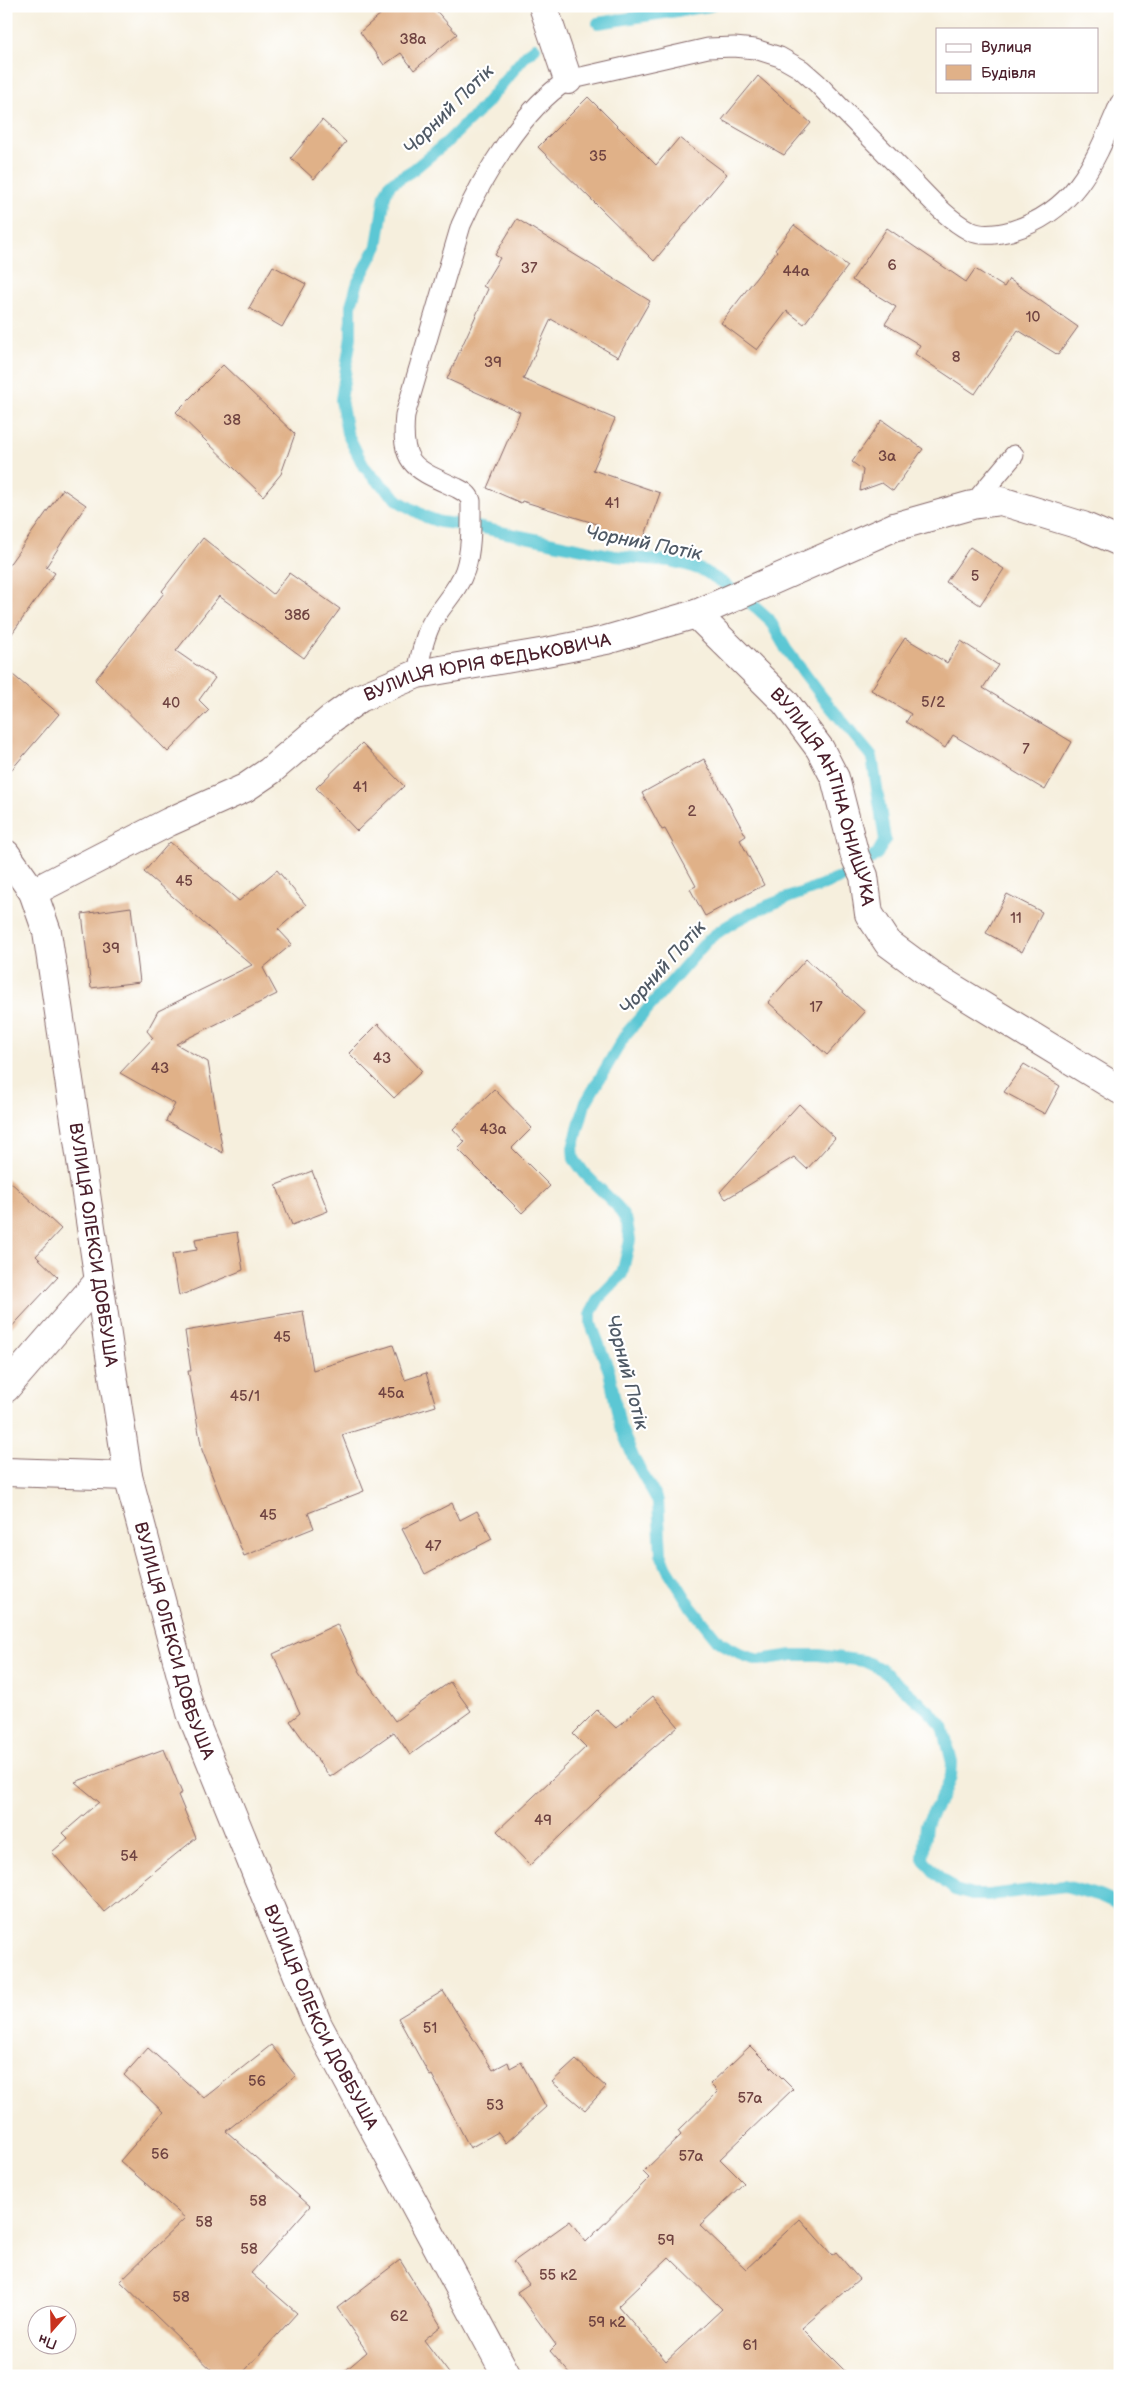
<svg xmlns="http://www.w3.org/2000/svg" width="1126" height="2382" viewBox="0 0 1126 2382" font-family="'Balsamiq Sans',sans-serif">
<style>
.lines{fill:none;stroke-linecap:round;stroke-linejoin:round}
.stream{stroke:#5bc7d4;stroke-width:12}
.building{fill:#e0b188;fill-rule:evenodd}
.lane-casing{stroke:#866869;stroke-width:21}
.street-casing{stroke:#866869;stroke-width:30}
.lane{stroke:#fff;stroke-width:19}
.street{stroke:#fff;stroke-width:28}
.labels{text-anchor:middle;stroke-width:4.5;stroke-linejoin:round;paint-order:stroke}
.number-label{font-size:15px;fill:#704442}
.street-label{font-size:18px;fill:#4a1f2b;stroke:#fff}
.water-label{font-size:19px;font-style:italic;fill:#505a66;stroke:#fff}
</style>
<rect width="100%" height="100%" fill="#fff"/>
<filter id="ink" filterUnits="userSpaceOnUse"><feTurbulence type="fractalNoise" baseFrequency=".02" numOctaves="2"/><feDisplacementMap in="SourceGraphic" scale="10" xChannelSelector="R" yChannelSelector="G"/><feConvolveMatrix kernelMatrix="1 2 1 2 8 2 1 2 1" color-interpolation-filters="sRGB"/></filter>
<filter id="wash" filterUnits="userSpaceOnUse"><feTurbulence type="fractalNoise" baseFrequency=".0096" numOctaves="4" result="noise"/><feDisplacementMap in="SourceGraphic" scale="20" xChannelSelector="R" yChannelSelector="G"/><feGaussianBlur stdDeviation="1.12" result="paint"/><feColorMatrix in="noise" values="0 0 0 0 0 0 0 0 0 0 0 0 0 0 0 0 0 1.4 0 .05"/><feComposite in="paint" operator="in"/></filter>
<g filter="url(#wash)">
<rect width="100%" height="100%" fill="#f6efdd"/>
<g class="lines">
<g class="stream">
<path d="M 790,6 L 820,6"/>
<path d="M 598,23 L 710,6"/>
<path d="M 535,48 L 526,55 L 481,109 L 448,141 L 413,170 L 390,184 L 385,195 L 377,246 L 358,282 L 351,305 L 351,337 L 341,400 L 347,433 L 363,465 L 373,477 L 400,502 L 426,517 L 440,522 L 473,526 L 615,556 L 670,561 L 690,566 L 704,571 L 722,582 L 758,609 L 769,619 L 786,649 L 823,698 L 872,757 L 885,840 L 877,854 L 853,872 C 803,896 748,905 706,942 L 625,1035 L 585,1104 L 573,1148 L 574,1159 L 585,1174 L 617,1206 L 627,1222 L 630,1240 L 622,1274 L 599,1298 L 591,1312 L 591,1324 L 609,1371 L 620,1426 L 634,1459 L 658,1501 L 661,1554 L 667,1568 L 691,1607 L 719,1642 L 745,1656 L 759,1660 L 793,1655 L 819,1655 L 864,1661 L 881,1669 L 928,1710 L 943,1727 L 952,1763 L 951,1776 L 946,1789 L 926,1825 L 923,1859 L 938,1876 L 955,1890 L 972,1895 L 989,1895 L 1065,1886 L 1100,1896 L 1120,1905"/>
</g>
</g>
<g id="blocks">
<g class="building">
<path d="M 390,6 L 432,6 L 457,34 L 414,70 L 401,53 L 384,65 L 360,32 Z"/>
<path d="M 758,76 L 811,123 L 784,155 L 722,120 Z"/>
<path d="M 588,97 L 656,165 L 679,138 L 727,174 L 654,261 L 538,147 Z"/>
<path d="M 322,120 L 346,142 L 314,179 L 291,158 Z"/>
<path d="M 517,219 L 650,301 L 618,357 L 551,319 L 523,379 L 615,419 L 593,470 L 660,493 L 643,541 L 593,534 L 597,524 L 522,501 L 521,503 L 487,488 L 520,412 L 447,379 L 488,289 L 483,286 L 500,258 L 495,255 Z"/>
<path d="M 794,225 L 848,266 L 804,324 L 787,311 L 757,350 L 721,323 L 777,251 L 775,250 Z"/>
<path d="M 887,228 L 966,282 L 975,269 L 1004,287 L 1009,279 L 1078,327 L 1058,355 L 1018,330 L 975,394 L 915,354 L 920,345 L 885,324 L 896,307 L 852,280 Z"/>
<path d="M 273,266 L 306,284 L 282,327 L 249,308 Z"/>
<path d="M 223,365 L 295,434 L 281,474 L 263,496 L 176,412 Z"/>
<path d="M 882,420 L 923,449 L 893,491 L 882,483 L 860,491 L 863,470 L 852,462 Z"/>
<path d="M 63,489 L 86,505 L 46,567 L 55,573 L 6,642 L 6,569 Z"/>
<path d="M 203,538 L 273,594 L 289,573 L 340,609 L 304,658 L 219,596 L 176,651 L 215,678 L 199,700 L 209,710 L 168,752 L 95,680 L 164,593 L 162,591 Z"/>
<path d="M 970,547 L 1004,569 L 980,605 L 946,582 Z"/>
<path d="M 905,638 L 947,663 L 961,641 L 998,665 L 983,688 L 1072,742 L 1045,790 L 953,735 L 945,748 L 906,722 L 911,714 L 871,690 Z"/>
<path d="M 6,669 L 59,714 L 6,776 Z"/>
<path d="M 362,743 L 404,786 L 357,831 L 316,788 Z"/>
<path d="M 704,759 L 746,836 L 740,840 L 764,885 L 705,916 L 690,889 L 696,886 L 665,829 L 662,830 L 642,793 Z"/>
<path d="M 170,842 L 239,901 L 277,870 L 306,905 L 278,929 L 292,944 L 263,968 L 277,994 L 176,1044 L 208,1062 L 223,1153 L 166,1121 L 175,1104 L 120,1073 L 153,1038 L 147,1031 L 158,1011 L 252,965 L 144,872 Z"/>
<path d="M 1007,894 L 1042,912 L 1022,952 L 986,933 Z"/>
<path d="M 131,907 L 140,982 L 91,988 L 82,914 Z"/>
<path d="M 806,959 L 865,1012 L 827,1055 L 768,1002 Z"/>
<path d="M 378,1024 L 422,1071 L 394,1098 L 349,1053 Z"/>
<path d="M 1024,1064 L 1060,1086 L 1045,1114 L 1004,1092 Z"/>
<path d="M 494,1089 L 532,1128 L 512,1148 L 550,1186 L 522,1213 L 458,1149 L 465,1142 L 453,1129 Z"/>
<path d="M 799,1104 L 835,1138 L 807,1169 L 794,1157 L 726,1199 L 720,1192 Z"/>
<path d="M 312,1171 L 328,1211 L 292,1225 L 276,1185 Z"/>
<path d="M 6,1178 L 61,1229 L 36,1256 L 58,1277 L 6,1333 Z"/>
<path d="M 237,1232 L 243,1270 L 179,1296 L 172,1254 L 197,1250 L 195,1239 Z"/>
<path d="M 303,1311 L 313,1370 L 393,1345 L 405,1380 L 426,1373 L 436,1406 L 342,1435 L 364,1491 L 308,1513 L 314,1528 L 244,1556 L 202,1450 L 188,1371 L 191,1371 L 185,1331 Z"/>
<path d="M 452,1503 L 460,1520 L 477,1511 L 492,1539 L 425,1574 L 402,1529 Z"/>
<path d="M 337,1624 L 360,1672 L 395,1721 L 450,1682 L 471,1711 L 410,1755 L 394,1732 L 330,1777 L 290,1721 L 300,1713 L 273,1654 Z"/>
<path d="M 653,1696 L 678,1726 L 631,1767 L 530,1865 L 497,1831 L 586,1747 L 573,1734 L 597,1710 L 616,1728 Z"/>
<path d="M 164,1749 L 182,1793 L 178,1795 L 196,1838 L 104,1912 L 52,1852 L 68,1838 L 63,1833 L 99,1802 L 75,1782 Z"/>
<path d="M 443,1991 L 493,2070 L 508,2062 L 510,2068 L 521,2062 L 546,2107 L 506,2143 L 498,2132 L 470,2148 L 432,2075 L 430,2076 L 398,2018 Z"/>
<path d="M 271,2045 L 296,2076 L 226,2131 L 310,2206 L 251,2273 L 297,2313 L 240,2376 L 218,2376 L 120,2281 L 185,2218 L 120,2161 L 163,2112 L 124,2075 L 148,2048 L 204,2098 Z"/>
<path d="M 750,2046 L 793,2089 L 720,2159 L 744,2183 L 700,2225 L 746,2269 L 800,2219 L 832,2255 L 836,2252 L 859,2279 L 802,2328 L 850,2376 L 572,2376 L 550,2351 L 556,2345 L 517,2292 L 529,2284 L 513,2262 L 570,2221 L 586,2242 L 649,2178 L 643,2172 L 681,2135 L 678,2131 L 718,2092 L 710,2084 ZM 669,2257 L 722,2309 L 666,2361 L 618,2306 Z"/>
<path d="M 576,2060 L 606,2087 L 585,2110 L 552,2082 Z"/>
<path d="M 400,2260 L 441,2326 L 424,2340 L 451,2376 L 339,2376 L 367,2352 L 337,2308 Z"/>
</g>
</g>
</g>
<g filter="url(#ink)">
<use href="#blocks" fill-opacity="0" stroke="#866869" stroke-width="1"/>
<g class="lines">
<defs>
<g id="lane">
<path d="M 972,505 L 1014,455"/>
<path d="M 417,674 C 420,657 423,641 430,626 C 440,606 458,591 465,570 C 472,549 471,522 471,501 C 469,494 463,491 457,488 C 415,469 400,466 405,415 L 461,225 C 482,177 523,108 568,80 L 708,48 L 734,47 L 755,49 L 780,57 L 801,69 L 817,83 C 846,114 876,143 905,173 C 925,193 945,218 970,231 C 982,237 999,234 1011,231 C 1077,211 1095,161 1120,103"/>
</g>
<g id="street">
<path d="M 543,6 L 568,80"/>
<path id="s1" d="M 696,614 L 785,702 L 820,749 L 835,778 L 855,856 L 864,876 L 869,914 L 888,943 L 930,974 L 1120,1090"/>
<path id="s2" d="M 6,854 L 33,892 L 47,932 L 128,1476 L 191,1713 L 318,2025 L 507,2376"/>
<path id="s3" d="M 33,892 L 169,822 L 245,788 L 270,771 L 331,719 L 360,698 L 417,674 L 546,652 L 606,640 L 696,614 L 894,527 L 972,505 L 1001,501 L 1083,526 L 1120,542"/>
<path d="M 6,1388 L 98,1282"/>
<path d="M 6,1472 L 128,1476"/>
</g>
</defs>
<use href="#lane" class="lane-casing"/>
<use href="#street" class="street-casing"/>
<use href="#lane" class="lane"/>
<use href="#street" class="street"/>
</g>
</g>
<g class="labels">
<g class="number-label">
<text x="413" y="44">38а</text>
<text x="598" y="161">35</text>
<text x="892" y="270">6</text>
<text x="529" y="273">37</text>
<text x="796" y="276">44а</text>
<text x="1033" y="322">10</text>
<text x="956" y="362">8</text>
<text x="493" y="367">39</text>
<text x="232" y="425">38</text>
<text x="887" y="461">3а</text>
<text x="612" y="508">41</text>
<text x="975" y="581">5</text>
<text x="297" y="620">38б</text>
<text x="933" y="707">5/2</text>
<text x="171" y="708">40</text>
<text x="1026" y="754">7</text>
<text x="360" y="792">41</text>
<text x="692" y="816">2</text>
<text x="184" y="886">45</text>
<text x="1016" y="923">11</text>
<text x="111" y="953">39</text>
<text x="816" y="1012">17</text>
<text x="382" y="1063">43</text>
<text x="160" y="1073">43</text>
<text x="493" y="1134">43а</text>
<text x="282" y="1342">45</text>
<text x="391" y="1398">45а</text>
<text x="245" y="1401">45/1</text>
<text x="268" y="1520">45</text>
<text x="433" y="1551">47</text>
<text x="543" y="1825">49</text>
<text x="129" y="1861">54</text>
<text x="430" y="2033">51</text>
<text x="257" y="2086">56</text>
<text x="750" y="2103">57а</text>
<text x="495" y="2110">53</text>
<text x="160" y="2159">56</text>
<text x="691" y="2161">57а</text>
<text x="258" y="2206">58</text>
<text x="204" y="2227">58</text>
<text x="666" y="2245">59</text>
<text x="249" y="2254">58</text>
<text x="558" y="2280">55 к2</text>
<text x="181" y="2302">58</text>
<text x="399" y="2321">62</text>
<text x="607" y="2327">59 к2</text>
<text x="750" y="2350">61</text>
</g>
<g class="street-label">
<text dy="6" stroke="none"><textPath href="#s3" startOffset="514">ВУЛИЦЯ ЮРІЯ ФЕДЬКОВИЧА</textPath></text>
<text dy="6" stroke="none"><textPath href="#s1" startOffset="229">ВУЛИЦЯ АНТІНА ОНИЩУКА</textPath></text>
<text dy="6" stroke="none"><textPath href="#s2" startOffset="405">ВУЛИЦЯ ОЛЕКСИ ДОВБУША</textPath></text>
<text dy="6" stroke="none"><textPath href="#s2" startOffset="810">ВУЛИЦЯ ОЛЕКСИ ДОВБУША</textPath></text>
<text dy="6" stroke="none"><textPath href="#s2" startOffset="1215">ВУЛИЦЯ ОЛЕКСИ ДОВБУША</textPath></text>
</g>
<g class="water-label">
<text transform="translate(448 109) rotate(-45)" y="7">Чорний Потік</text>
<text transform="translate(644 542) rotate(11)" y="7">Чорний Потік</text>
<text transform="translate(662 967) rotate(-48)" y="7">Чорний Потік</text>
<text transform="translate(628 1372) rotate(75)" y="7">Чорний Потік</text>
</g>
</g>
<rect width="1126" height="2382" fill="none" stroke="#fff" stroke-width="25"/>
<rect x="936" y="28" width="162" height="65" fill="#ffffff" stroke="#b7a5aa"/>
<rect x="946" y="44" width="25" height="8" fill="#ffffff" stroke="#b7a5aa"/>
<text x="981" y="52" font-size="15" fill="#4a1f2b">Вулиця</text>
<rect x="946" y="65" width="25" height="15" fill="#e0b188" stroke="#b7a5aa"/>
<text x="981" y="78" font-size="15" fill="#4a1f2b">Будівля</text>
<g transform="translate(52 2330) rotate(200)"><circle r="24" fill="#ffffff" stroke="#b7a5aa"/>
<path d="M0-4L9 19L0 12L-9 19Z" fill="#c8321e"/>
<text y="-8" font-size="14" font-weight="bold" text-anchor="middle" fill="#4a1f2b">Пн</text>
</g>
</svg>
